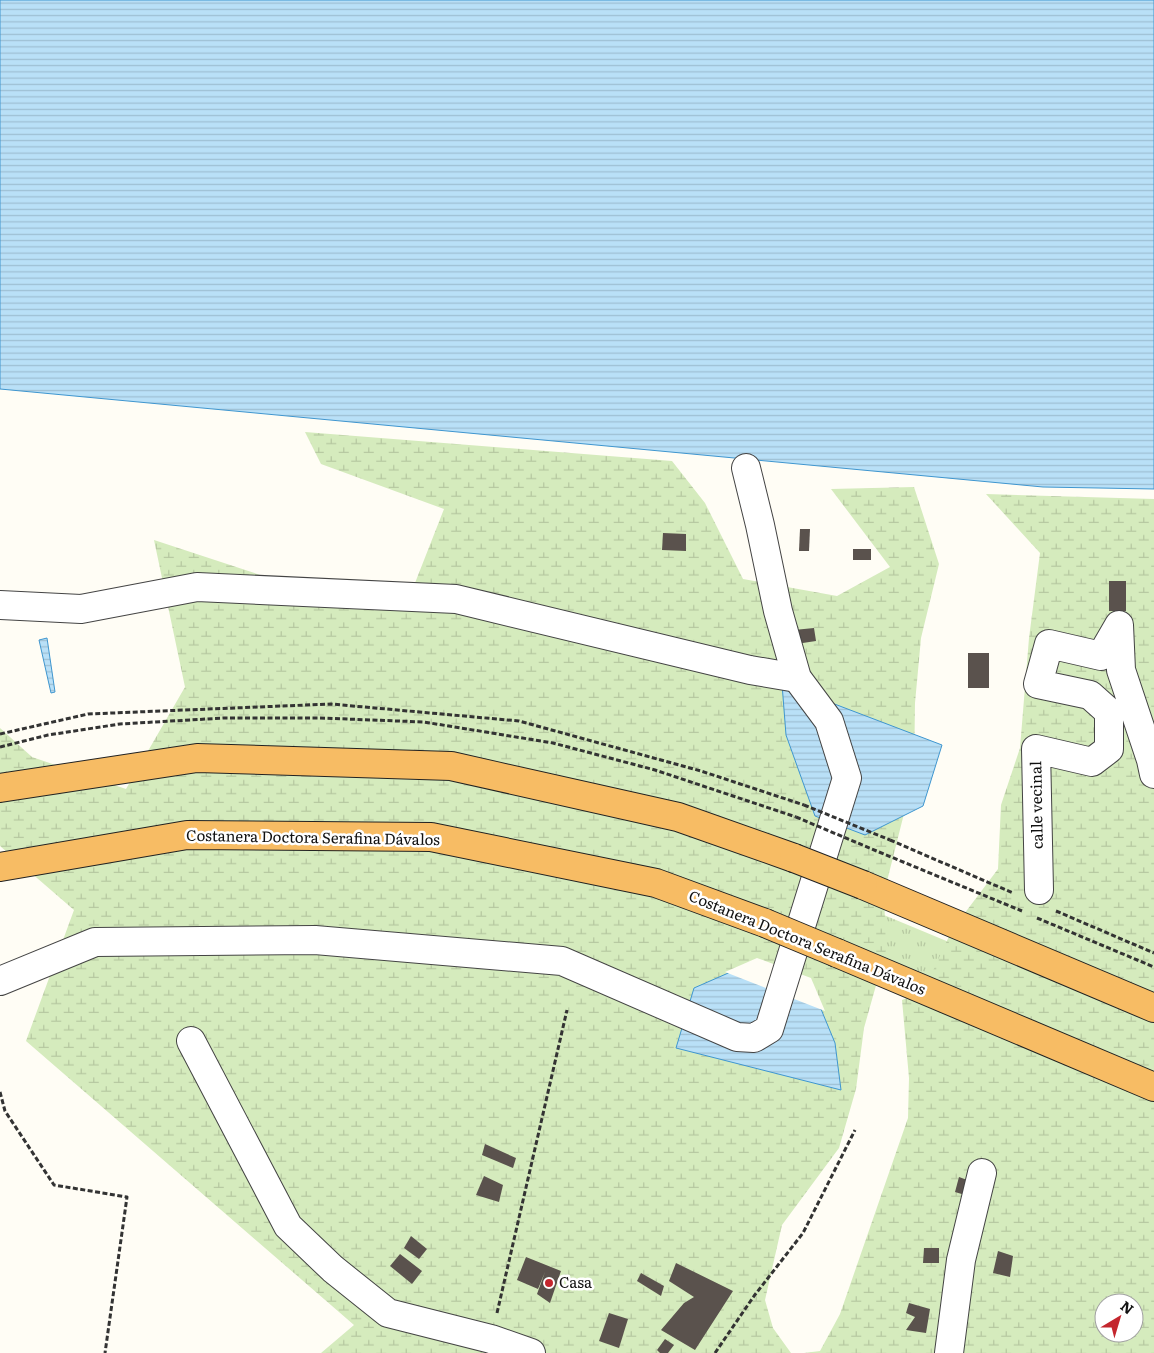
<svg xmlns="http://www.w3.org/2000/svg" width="1154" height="1353" viewBox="0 0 1154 1353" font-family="Literata,serif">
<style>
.grass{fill:url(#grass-tufts)}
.wetland{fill:url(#wetland-marsh);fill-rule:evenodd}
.water{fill:url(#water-rules);stroke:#3f96cf}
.pier{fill:#fffdf5}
.building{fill:#5a524d}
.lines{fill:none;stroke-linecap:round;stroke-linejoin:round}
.minor-casing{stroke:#444;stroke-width:30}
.trunk-casing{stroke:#222;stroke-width:30}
.path{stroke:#333;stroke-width:3;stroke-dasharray:5 2.5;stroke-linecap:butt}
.minor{stroke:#fff;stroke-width:28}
.trunk{stroke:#f7bc64;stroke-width:28}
.trunk-bridge-casing{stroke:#222;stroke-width:30;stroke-linecap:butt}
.path-bridge{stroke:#333;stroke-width:3;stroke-dasharray:5 2.5;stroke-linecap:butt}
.trunk-bridge{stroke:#f7bc64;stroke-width:28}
.poi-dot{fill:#c4262e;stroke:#fff;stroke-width:2}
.labels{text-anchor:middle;stroke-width:5;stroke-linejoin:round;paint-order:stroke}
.street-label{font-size:15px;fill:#111;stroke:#fff}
.poi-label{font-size:15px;fill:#111;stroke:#fff;text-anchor:start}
</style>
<defs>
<pattern id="grass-tufts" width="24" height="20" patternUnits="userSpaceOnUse" patternTransform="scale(1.25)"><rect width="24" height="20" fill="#d5ebbd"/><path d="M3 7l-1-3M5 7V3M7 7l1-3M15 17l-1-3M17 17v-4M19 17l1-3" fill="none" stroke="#b6c8a1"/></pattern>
<pattern id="wetland-marsh" width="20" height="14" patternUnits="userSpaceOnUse" patternTransform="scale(1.25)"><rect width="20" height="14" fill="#d5ebbd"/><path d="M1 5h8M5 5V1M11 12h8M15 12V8" fill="none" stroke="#b6c8a1"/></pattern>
<pattern id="water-rules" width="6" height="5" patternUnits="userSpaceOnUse" patternTransform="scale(1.25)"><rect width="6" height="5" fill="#b9e0f7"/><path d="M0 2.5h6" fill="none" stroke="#9ebfd3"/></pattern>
</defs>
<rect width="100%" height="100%" fill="#fffdf5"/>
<path class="grass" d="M 819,888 L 1050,984 L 1154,1075 L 804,927 Z"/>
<g class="wetland">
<path d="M 305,432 L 672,461 L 705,503 L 743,579 L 837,596 L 890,567 L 831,489 L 914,487 L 939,564 L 921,638 L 915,703 L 914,774 L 884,893 L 886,950 L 864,1028 L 856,1089 L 839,1148 L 782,1225 L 765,1300 L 773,1328 L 791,1353 L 321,1353 L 354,1325 L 26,1041 L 74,910 L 0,846 L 0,728 L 32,757 L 126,789 L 185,687 L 154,540 L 306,590 L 415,583 L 444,509 L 321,464 Z"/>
<path d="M 986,494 L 1154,499 L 1154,1353 L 804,1353 L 820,1351 L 840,1314 L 908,1118 L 909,1078 L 902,1000 L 923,992 L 952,930 L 998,869 L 1001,805 L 1020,748 L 1029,638 L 1040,553 ZM 1104,1303 L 1134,1303 L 1134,1333 L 1104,1333 Z"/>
</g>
<g class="water">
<path d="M 0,0 L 1154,0 L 1154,489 L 1043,487 L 0,389 Z"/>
<path d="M 47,638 L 55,692 L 51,693 L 39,640 Z"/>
<path d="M 782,684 L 942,745 L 923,806 L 865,835 L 815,816 L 786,735 Z"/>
<path d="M 758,960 L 809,980 L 835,1043 L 841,1090 L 676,1048 L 694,988 Z"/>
</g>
<path class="pier" d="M 757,958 L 811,978 L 825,1011 L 725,972 Z"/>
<g class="building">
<path d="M 800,529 L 810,529 L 809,551 L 799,551 Z"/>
<path d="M 663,533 L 686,534 L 686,551 L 662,550 Z"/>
<rect x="853" y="549" width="18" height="11"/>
<rect x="1109" y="581" width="17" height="30"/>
<path d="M 814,628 L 816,641 L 796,644 L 794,630 Z"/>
<rect x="968" y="653" width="21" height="35"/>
<path d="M 485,1144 L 516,1158 L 513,1168 L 482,1155 Z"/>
<path d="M 484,1176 L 503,1185 L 499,1202 L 476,1195 Z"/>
<path d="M 959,1177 L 970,1181 L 965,1195 L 955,1192 Z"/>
<path d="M 411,1236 L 427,1249 L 419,1259 L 404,1248 Z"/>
<path d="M 924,1248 L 939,1248 L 939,1263 L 923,1263 Z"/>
<path d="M 998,1251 L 1013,1256 L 1010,1277 L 993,1273 Z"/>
<path d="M 400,1254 L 422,1271 L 412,1284 L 390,1266 Z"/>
<path d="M 526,1257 L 561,1271 L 550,1303 L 537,1294 L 545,1272 L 538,1289 L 517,1280 Z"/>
<path d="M 676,1263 L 733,1291 L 695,1350 L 661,1330 L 684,1303 L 694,1297 L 669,1281 Z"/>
<path d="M 641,1273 L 664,1286 L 661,1296 L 637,1281 Z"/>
<path d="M 909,1303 L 930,1309 L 926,1333 L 906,1330 L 915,1317 L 906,1313 Z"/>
<path d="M 609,1313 L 628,1319 L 619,1348 L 599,1341 Z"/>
<path d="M 665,1339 L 674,1345 L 668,1353 L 660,1353 L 657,1350 Z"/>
</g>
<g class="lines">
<defs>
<g id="minor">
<path d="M 0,605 L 81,609 L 197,587 L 456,599 L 750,670 L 797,678"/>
<path d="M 1039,890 L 1036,749 L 1092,762 L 1109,749 L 1109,712 L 1090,695 L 1038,684 L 1049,644 L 1101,656 L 1119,625 L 1121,670 L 1151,760 L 1154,774"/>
<path d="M 0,981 L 95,942 L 315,940 L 562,961 L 737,1037 L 754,1038 L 769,1029 L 847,778 L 829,721 L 797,678 L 778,611 L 760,525 L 746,468"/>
<path d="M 191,1041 L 288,1226 L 333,1269 L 388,1313 L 491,1339 L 531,1353"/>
<path d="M 949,1353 L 961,1260 L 982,1173"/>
</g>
<g id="trunk">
<path d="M 0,788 L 197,758 L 451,766 L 678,817 L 794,858"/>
<path d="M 0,867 L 187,835 L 431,837 L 656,883 L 765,923"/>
<path d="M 863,885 L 1154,1008"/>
<path d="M 837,953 L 1154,1087"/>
</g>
</defs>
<use href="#minor" class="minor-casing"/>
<use href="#trunk" class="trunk-casing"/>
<g class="path">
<path d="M 0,734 L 88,714 L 331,704 L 519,721 L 701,771 L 804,805"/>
<path d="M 0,747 L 48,735 L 120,724 L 224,718 L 320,718 L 424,722 L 553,743 L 655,770 L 796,817"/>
<path d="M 890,840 L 1013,893"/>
<path d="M 879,852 L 1022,911"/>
<path d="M 1056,911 L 1154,953"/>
<path d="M 1037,918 L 1154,967"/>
<path d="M 0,1092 L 5,1111 L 54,1185 L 127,1197 L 105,1353"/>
<path d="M 497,1313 L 567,1010"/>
<path d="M 715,1353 L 754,1296 L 803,1233 L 855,1130"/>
</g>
<use href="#minor" class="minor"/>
<use href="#trunk" class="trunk"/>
<defs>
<g id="trunk-bridge">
<path d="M 794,858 L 863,885"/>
<path d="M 765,923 L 837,953"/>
</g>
</defs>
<use href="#trunk-bridge" class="trunk-bridge-casing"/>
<g class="path-bridge">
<path d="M 804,805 L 890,840"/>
<path d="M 796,817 L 879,852"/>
</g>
<use href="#trunk-bridge" class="trunk-bridge"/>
</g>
<circle class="poi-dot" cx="549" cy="1283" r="5"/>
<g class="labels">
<g class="street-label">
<text transform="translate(1037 805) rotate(-91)" y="5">calle vecinal</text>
<text transform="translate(313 838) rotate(1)" y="5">Costanera Doctora Serafina Dávalos</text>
<text transform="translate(807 943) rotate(22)" y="5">Costanera Doctora Serafina Dávalos</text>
</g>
<g class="poi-label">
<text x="559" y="1288">Casa</text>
</g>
</g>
<g transform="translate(1119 1318) rotate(38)"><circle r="24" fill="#ffffff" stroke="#a0a0a0"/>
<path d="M0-4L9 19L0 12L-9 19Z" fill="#c4262e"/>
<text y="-8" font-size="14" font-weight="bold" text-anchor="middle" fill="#111111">N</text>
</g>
</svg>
